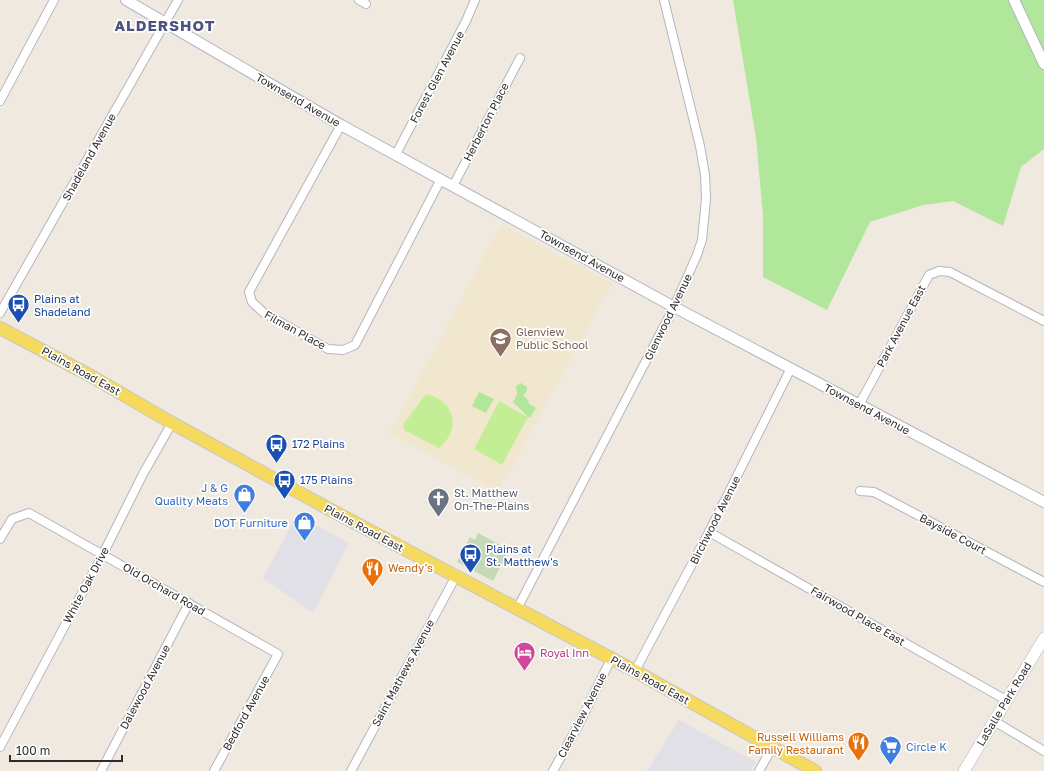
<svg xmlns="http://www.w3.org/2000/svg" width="1044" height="771" viewBox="0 0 1044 771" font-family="'Golos Text',sans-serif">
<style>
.industrial{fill:#e2e0e7}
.education{fill:#f0e7ce}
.green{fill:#b0e79a}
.cemetery{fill:#c5d9b6}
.pitch{fill:#c4ee96}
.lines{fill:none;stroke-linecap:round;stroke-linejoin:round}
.minor-casing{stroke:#b3b5c1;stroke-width:10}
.tertiary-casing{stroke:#b3b5c1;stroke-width:12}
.secondary-casing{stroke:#b3b5c1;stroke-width:12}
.primary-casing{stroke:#c8c8c8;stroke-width:14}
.minor{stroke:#fff;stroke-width:8}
.tertiary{stroke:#fff;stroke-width:10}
.secondary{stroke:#fff;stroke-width:11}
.primary{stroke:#f6da5d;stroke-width:12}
.labels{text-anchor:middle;stroke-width:3.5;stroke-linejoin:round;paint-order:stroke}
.street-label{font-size:11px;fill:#2d2d2d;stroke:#fff}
.transit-label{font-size:11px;fill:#164399;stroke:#fff;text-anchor:start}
.education-label{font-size:11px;fill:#785e54;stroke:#fff;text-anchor:start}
.shop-label{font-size:11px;fill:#366cbe;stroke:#fff;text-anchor:end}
.worship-label{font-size:11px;fill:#5b616d;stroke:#fff;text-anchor:start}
.food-label{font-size:11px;fill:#c56008;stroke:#fff;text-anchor:start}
.hotel-label{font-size:11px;fill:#b23c85;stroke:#fff;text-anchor:start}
.district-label{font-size:15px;font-weight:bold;letter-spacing:1px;fill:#4b5280;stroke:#fff}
</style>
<rect width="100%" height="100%" fill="#efe9df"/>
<g class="industrial">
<path d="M 297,515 L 349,543 L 313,613 L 263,578 Z"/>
<path d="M 679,720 L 756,762 L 750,771 L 647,771 Z"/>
</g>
<path class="education" d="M 501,225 L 612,283 L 498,492 L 390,433 Z"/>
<g class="green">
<path d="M 733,0 L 1044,0 L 1044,149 L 1021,167 L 1003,226 L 953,201 L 923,205 L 870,222 L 827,310 L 763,277 L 763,215 L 756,138 Z"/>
<path d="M 521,383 L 527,387 L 527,391 L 523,395 L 529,401 L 528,403 L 536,408 L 530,418 C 523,413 519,407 513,402 L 517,394 L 516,386 Z"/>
<path d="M 479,392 L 494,399 L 486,413 L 472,406 Z"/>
</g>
<path class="cemetery" d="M 478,533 L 509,550 L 493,581 L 457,562 L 470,537 L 475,540 Z"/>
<g class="pitch">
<path d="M 426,394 C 455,401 462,429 439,448 L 404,430 L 403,425 Z"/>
<path d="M 499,401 L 528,417 L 502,465 L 474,449 Z"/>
</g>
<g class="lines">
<defs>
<g id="minor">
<path d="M 359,0 L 366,4"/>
<path d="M 0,101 L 54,0"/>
<path d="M 341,125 L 249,292 L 252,302 L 264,313 L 328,349 L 343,350 L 355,345 L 441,179"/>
<path d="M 396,154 L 466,21 L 475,0"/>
<path d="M 453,186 L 520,58"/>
<path d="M 0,313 L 178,0"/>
<path d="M 859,405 L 929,275 L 939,271 L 950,272 L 1044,321"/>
<path d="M 860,491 L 874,492 L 1044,582"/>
<path d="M 709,532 L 1006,700"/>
<path d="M 0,539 L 12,519 L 29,513 L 278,654 L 214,771"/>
<path d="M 517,609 L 674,307 L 697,255 L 702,240 L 706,199 L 705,175 L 700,146 L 664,0"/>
<path d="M 635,671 L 709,532 L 791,368"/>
<path d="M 994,721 L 1044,751"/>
<path d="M 0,747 L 103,554 L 143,474 L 172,423"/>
<path d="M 101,771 L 189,603"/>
<path d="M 351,771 L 456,576"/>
<path d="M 553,771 L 579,724 L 611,659"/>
<path d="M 759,771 L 772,748"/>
</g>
<g id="tertiary">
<path d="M 126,0 L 341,125 L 674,307 L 1044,502"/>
<path d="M 1014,0 L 1044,64"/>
</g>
<path id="secondary" d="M 964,771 L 1044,638"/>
<path id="primary" d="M 0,328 L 91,376 L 172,423 L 329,509 L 635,671 L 815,771"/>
</defs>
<use href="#minor" class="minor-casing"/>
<use href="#tertiary" class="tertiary-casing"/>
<use href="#secondary" class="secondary-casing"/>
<use href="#primary" class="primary-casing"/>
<use href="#minor" class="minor"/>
<use href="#tertiary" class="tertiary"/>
<use href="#secondary" class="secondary"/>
<use href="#primary" class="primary"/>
</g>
<defs>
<symbol id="bus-pin" viewBox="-11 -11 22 30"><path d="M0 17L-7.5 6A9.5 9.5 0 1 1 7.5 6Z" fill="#1a4fb4" stroke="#fff"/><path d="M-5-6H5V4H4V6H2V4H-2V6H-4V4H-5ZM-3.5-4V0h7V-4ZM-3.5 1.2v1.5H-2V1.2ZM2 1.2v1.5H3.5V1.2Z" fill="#fff"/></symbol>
<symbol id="school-pin" viewBox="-11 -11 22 30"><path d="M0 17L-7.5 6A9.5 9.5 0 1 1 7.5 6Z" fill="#8d6e63" stroke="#fff"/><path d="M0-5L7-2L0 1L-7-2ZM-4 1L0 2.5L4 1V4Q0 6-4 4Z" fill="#fff"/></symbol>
<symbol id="shop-pin" viewBox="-11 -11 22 30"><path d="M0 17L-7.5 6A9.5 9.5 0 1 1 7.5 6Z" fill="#3f7fe0" stroke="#fff"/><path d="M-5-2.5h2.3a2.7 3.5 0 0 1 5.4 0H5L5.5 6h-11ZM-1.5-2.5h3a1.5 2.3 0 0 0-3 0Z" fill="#fff"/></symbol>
<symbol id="church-pin" viewBox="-11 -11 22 30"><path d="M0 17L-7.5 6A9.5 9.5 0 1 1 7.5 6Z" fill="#6b7280" stroke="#fff"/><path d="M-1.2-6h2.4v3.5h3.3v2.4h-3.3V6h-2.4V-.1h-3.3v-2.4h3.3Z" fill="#fff"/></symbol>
<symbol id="restaurant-pin" viewBox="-11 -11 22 30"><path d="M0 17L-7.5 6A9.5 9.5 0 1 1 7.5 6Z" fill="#e8710a" stroke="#fff"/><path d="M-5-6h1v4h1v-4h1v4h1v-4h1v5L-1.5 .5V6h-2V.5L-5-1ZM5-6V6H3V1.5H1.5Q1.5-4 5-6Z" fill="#fff"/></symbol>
<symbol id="hotel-pin" viewBox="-11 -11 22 30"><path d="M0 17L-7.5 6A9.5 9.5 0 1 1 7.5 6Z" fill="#d1479c" stroke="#fff"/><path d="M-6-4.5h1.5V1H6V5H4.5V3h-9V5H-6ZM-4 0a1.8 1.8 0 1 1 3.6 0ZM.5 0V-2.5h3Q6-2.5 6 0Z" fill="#fff"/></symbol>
<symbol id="supermarket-pin" viewBox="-11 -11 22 30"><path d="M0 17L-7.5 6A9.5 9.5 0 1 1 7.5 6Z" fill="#3f7fe0" stroke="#fff"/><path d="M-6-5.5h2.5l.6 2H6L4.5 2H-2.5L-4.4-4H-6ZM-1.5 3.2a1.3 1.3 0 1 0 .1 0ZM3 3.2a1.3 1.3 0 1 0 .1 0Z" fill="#fff"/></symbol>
</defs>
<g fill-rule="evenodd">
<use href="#bus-pin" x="6" y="292" width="25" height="34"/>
<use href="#school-pin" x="488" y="326" width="25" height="34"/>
<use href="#bus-pin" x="264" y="432" width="25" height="34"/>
<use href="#bus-pin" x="272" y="468" width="25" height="34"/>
<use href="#shop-pin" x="232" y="482" width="25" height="34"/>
<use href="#church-pin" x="426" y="486" width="25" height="34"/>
<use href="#shop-pin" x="292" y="510" width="25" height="34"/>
<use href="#bus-pin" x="458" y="542" width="25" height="34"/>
<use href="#restaurant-pin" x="360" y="556" width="25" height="34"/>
<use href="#hotel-pin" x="512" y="640" width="25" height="34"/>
<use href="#restaurant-pin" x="846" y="730" width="25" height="34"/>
<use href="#supermarket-pin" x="878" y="734" width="25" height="34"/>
</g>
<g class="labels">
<g class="street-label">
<text transform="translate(437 77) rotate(-62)" y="4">Forest Glen Avenue</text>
<text transform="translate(298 100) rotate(30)" y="4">Townsend Avenue</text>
<text transform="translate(486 122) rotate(-63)" y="4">Herberton Place</text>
<text transform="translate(89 157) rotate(-61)" y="4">Shadeland Avenue</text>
<text transform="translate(582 256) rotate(29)" y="4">Townsend Avenue</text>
<text transform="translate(668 317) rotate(-64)" y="4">Glenwood Avenue</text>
<text transform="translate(901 326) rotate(-62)" y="4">Park Avenue East</text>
<text transform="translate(295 330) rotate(29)" y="4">Filman Place</text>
<text transform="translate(81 371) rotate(29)" y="4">Plains Road East</text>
<text transform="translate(867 409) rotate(28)" y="4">Townsend Avenue</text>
<text transform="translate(715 520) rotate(-63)" y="4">Birchwood Avenue</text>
<text transform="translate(364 528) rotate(28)" y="4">Plains Road East</text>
<text transform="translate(953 534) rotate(28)" y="4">Bayside Court</text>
<text transform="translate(86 585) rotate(-62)" y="4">White Oak Drive</text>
<text transform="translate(164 589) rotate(30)" y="4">Old Orchard Road</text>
<text transform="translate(858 616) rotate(30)" y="4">Fairwood Place East</text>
<text transform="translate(403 673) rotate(-62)" y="4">Saint Mathews Avenue</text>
<text transform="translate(650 680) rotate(29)" y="4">Plains Road East</text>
<text transform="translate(145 687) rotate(-62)" y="4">Dalewood Avenue</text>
<text transform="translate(1004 704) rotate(-59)" y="4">LaSalle Park Road</text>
<text transform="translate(246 713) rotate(-61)" y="4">Bedford Avenue</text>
<text transform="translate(582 715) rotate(-63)" y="4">Clearview Avenue</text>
</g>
<g class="transit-label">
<text x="34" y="303">Plains at<tspan x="34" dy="13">Shadeland</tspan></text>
<text x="292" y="448">172 Plains</text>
<text x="300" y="484">175 Plains</text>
<text x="486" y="553">Plains at<tspan x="486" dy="13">St. Matthew's</tspan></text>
</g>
<g class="education-label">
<text x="516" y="336">Glenview<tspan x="516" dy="13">Public School</tspan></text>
</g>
<g class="shop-label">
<text x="228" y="492">J &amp; G<tspan x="228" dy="13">Quality Meats</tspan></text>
<text x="288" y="527">DOT Furniture</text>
<text x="906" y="751" text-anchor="start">Circle K</text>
</g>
<g class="worship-label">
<text x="454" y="497">St. Matthew<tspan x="454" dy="13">On-The-Plains</tspan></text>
</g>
<g class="food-label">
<text x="388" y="572">Wendy's</text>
<text x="844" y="741" text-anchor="end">Russell Williams<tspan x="844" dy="13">Family Restaurant</tspan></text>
</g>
<g class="hotel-label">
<text x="540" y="657">Royal Inn</text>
</g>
<g class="district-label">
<text x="165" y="31">ALDERSHOT</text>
</g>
</g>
<path d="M10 755v6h112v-6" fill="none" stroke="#2d2d2d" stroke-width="2"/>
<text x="16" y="755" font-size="12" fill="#2d2d2d" stroke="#ffffff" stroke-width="3" paint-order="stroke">100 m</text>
</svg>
